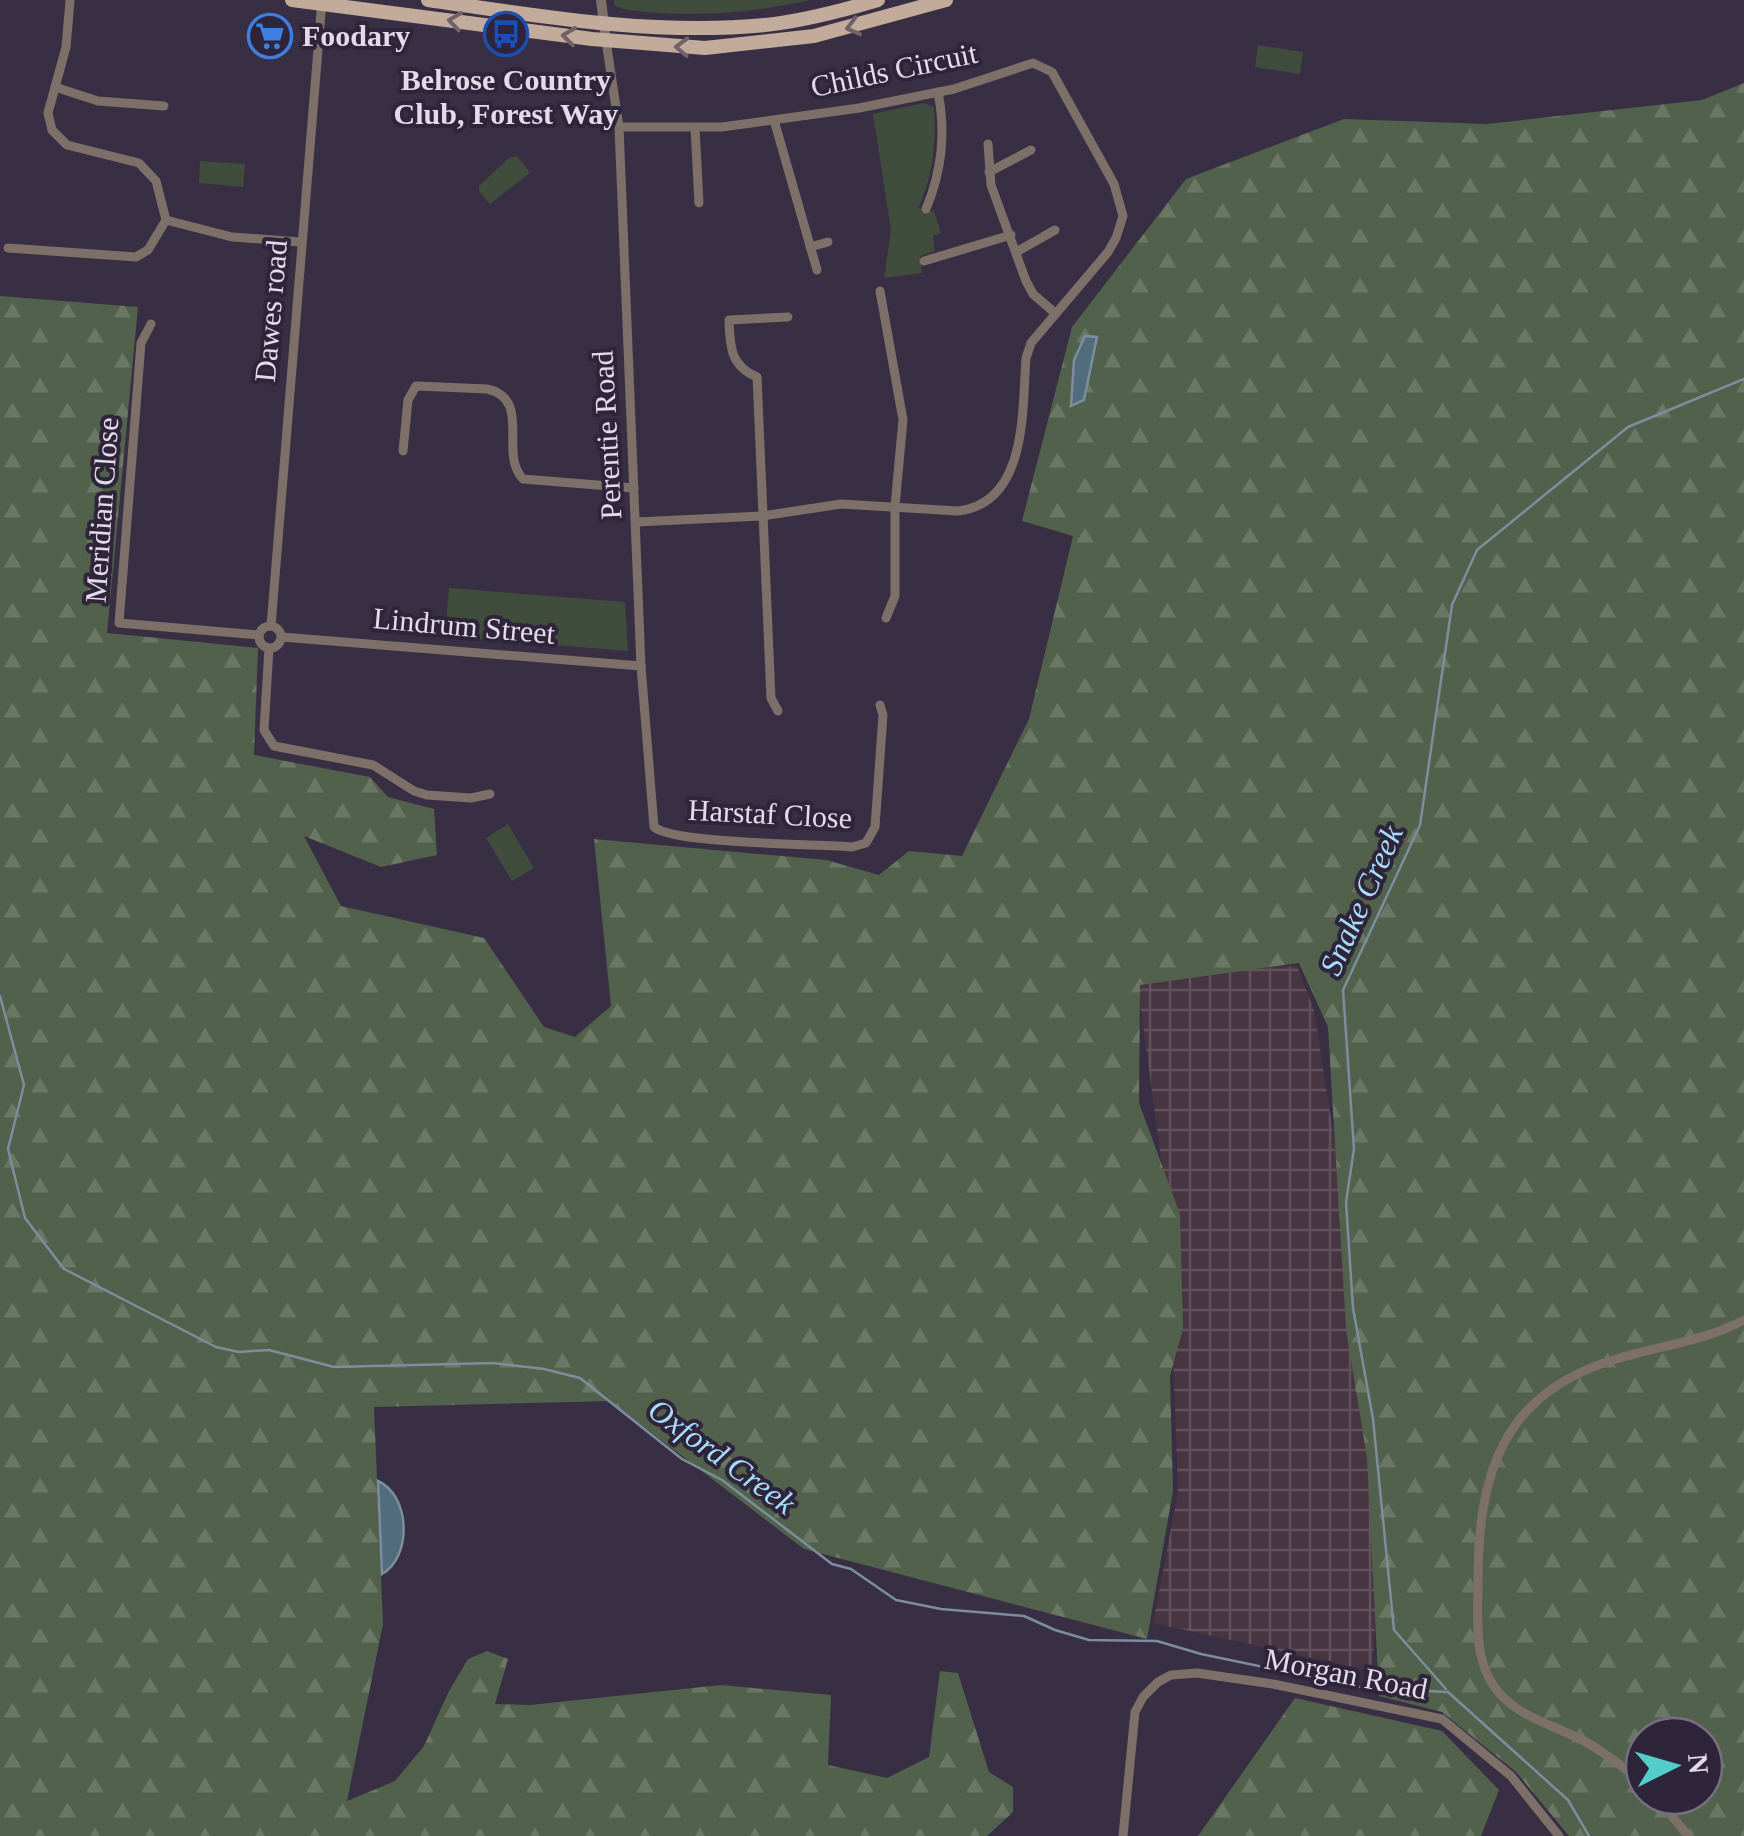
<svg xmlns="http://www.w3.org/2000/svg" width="1744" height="1836" viewBox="0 0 1744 1836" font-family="Georgia,serif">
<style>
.industrial{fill:url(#industrial-grid)}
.grass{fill:url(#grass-tufts)}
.forest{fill:url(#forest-firs);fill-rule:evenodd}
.green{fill:#404c3c}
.water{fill:#516c7c;stroke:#7c8e9d;stroke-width:2.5}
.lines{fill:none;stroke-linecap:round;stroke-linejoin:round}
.stream{stroke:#7c8e9d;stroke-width:2.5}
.minor{stroke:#7c7069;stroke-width:9}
.tertiary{stroke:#7c7069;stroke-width:10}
.primary{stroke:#c3ab9c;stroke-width:14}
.oneway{stroke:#726166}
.labels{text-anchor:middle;stroke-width:8;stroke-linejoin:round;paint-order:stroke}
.poi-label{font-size:30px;font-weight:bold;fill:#e2dcea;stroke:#2f253a;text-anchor:start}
.street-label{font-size:30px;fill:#e2dcea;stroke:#2f253a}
.water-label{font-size:32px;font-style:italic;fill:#a7dcfb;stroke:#2f253a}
</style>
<defs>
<pattern id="industrial-grid" width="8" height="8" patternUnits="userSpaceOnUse" patternTransform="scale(2.5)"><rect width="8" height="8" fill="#473641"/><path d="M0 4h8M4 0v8" fill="none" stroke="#61525d"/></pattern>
<pattern id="grass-tufts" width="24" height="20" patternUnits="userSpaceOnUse" patternTransform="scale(2.5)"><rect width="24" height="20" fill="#404c3c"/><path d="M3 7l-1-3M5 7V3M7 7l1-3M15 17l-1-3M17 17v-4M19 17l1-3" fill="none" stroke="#5b6558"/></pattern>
<pattern id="forest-firs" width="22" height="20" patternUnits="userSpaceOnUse" patternTransform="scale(2.5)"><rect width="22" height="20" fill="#51614b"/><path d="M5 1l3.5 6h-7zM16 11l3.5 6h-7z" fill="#6a7765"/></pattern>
</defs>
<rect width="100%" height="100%" fill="#392f44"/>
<path class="industrial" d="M 1297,966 L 1314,1010 L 1357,1286 L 1387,1447 L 1372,1671 L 1153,1623 L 1178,1492 L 1168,1211 L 1137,980 L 1172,973 Z"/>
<path class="grass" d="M 517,156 L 530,173 L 490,204 L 479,191 L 479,186 L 509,158 Z"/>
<g class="forest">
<path d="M 1744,83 L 1744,1836 L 1569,1836 L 1516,1772 L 1442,1712 L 1379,1696 L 1367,1458 L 1346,1329 L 1328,1027 L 1299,963 L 1140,985 L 1139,1103 L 1180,1214 L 1183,1329 L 1170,1376 L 1173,1491 L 1147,1639 L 804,1549 L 610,1401 L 374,1407 L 383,1624 L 347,1801 L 395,1781 L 424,1746 L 449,1691 L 468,1659 L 487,1651 L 508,1659 L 495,1704 L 530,1705 L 721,1685 L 831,1695 L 828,1765 L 887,1778 L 929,1757 L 940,1671 L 958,1673 L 989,1772 L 1013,1787 L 1013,1812 L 987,1836 L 0,1836 L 0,296 L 138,307 L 107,633 L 258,648 L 254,755 L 370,777 L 388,797 L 434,809 L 437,855 L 381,867 L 304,836 L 341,906 L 484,938 L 544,1027 L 575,1037 L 611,1006 L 594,839 L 826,860 L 879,875 L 909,851 L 962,856 L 1029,719 L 1073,536 L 1022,521 L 1072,327 L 1186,179 L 1344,119 L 1487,124 L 1702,100 ZM 1644,1736 L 1704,1736 L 1704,1796 L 1644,1796 Z"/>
<path d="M 1295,1698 L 1442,1731 L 1499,1790 L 1481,1836 L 1198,1836 Z"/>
</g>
<g class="green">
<path d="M 614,0 L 811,0 C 750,13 685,19 623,9 L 614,5 Z"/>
<path d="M 1258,45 L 1303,52 L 1300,74 L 1255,67 Z"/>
<path d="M 924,103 L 934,107 C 936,142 934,175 918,208 L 934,212 L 941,233 L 933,236 L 935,251 L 920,256 L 922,273 L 884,278 L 891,230 L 873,114 Z"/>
<path d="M 200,161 L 245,164 L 243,187 L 199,183 Z"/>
<path d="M 449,588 L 625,602 L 628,651 L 445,636 Z"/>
<path d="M 508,824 L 534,868 L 512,881 L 486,838 Z"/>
</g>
<g class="water">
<path d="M 1085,336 L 1097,337 L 1084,400 L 1071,406 L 1074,360 Z"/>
<path d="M 378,1481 C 411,1496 412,1557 382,1574 Z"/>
</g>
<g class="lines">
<g class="stream">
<path d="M 0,996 L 24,1085 L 8,1149 L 25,1218 L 64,1269 L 216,1347 L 239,1352 L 269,1350 L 334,1367 L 493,1363 L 544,1369 L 580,1378 L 682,1459 L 722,1480 L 832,1564 L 851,1569 L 896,1600 L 941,1609 L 1024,1616 L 1055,1630 L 1089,1640 L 1157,1641 L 1201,1654 L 1365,1688 L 1448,1692 L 1568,1800 L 1589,1836"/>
<path d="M 1446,1689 L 1394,1630 L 1373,1419 L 1353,1308 L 1346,1202 L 1354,1149 L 1343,990 L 1420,825 L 1452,605 L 1477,550 L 1628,427 L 1744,379"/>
</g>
<g class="minor">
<path d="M 606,41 L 619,127 L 641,666 L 654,827 C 674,844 817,844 852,847 L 866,843 L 875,827 L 883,715 L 880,705"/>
<path d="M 55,87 L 98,101 L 164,106"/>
<path d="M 774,120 L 817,270"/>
<path d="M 619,127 L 722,127 L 859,108 L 954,89 L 1033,63 L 1052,72 L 1114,184 L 1123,216 L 1116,238 L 1108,252 L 1031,343 L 1026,358 C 1022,409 1028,503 958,511 L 841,504 L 762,516 L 636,522"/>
<path d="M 695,128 L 699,203"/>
<path d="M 988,144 L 991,185 L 1026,281 L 1033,294 L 1055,313"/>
<path d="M 989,172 L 1031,150"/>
<path d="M 926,209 C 942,171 946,132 938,92"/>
<path d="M 166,220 L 232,237 L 301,242"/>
<path d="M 810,247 L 828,242"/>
<path d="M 8,248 L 136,257 L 148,250 L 166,220 L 156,181 L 139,163 L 67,145 L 52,130 L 48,113 L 66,47 L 70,1"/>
<path d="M 1018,251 L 1055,230"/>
<path d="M 924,261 L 1011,235"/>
<path d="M 880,291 L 903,420 L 895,506 L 895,596 L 886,618"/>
<path d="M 151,324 L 141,343 L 119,623 L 259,635"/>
<path d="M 403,451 L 408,400 L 416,386 L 487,389 C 533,399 498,453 523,479 L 634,488"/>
<circle cx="270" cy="637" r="11"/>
<path d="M 271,626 L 322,0"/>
<path d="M 282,637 L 641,666"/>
<path d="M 269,648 L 264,730 L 274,746 L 373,765 L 414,791 L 427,795 L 471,798 L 490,794"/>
<path d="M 778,711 L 771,698 L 757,377 C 730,366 730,346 729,320 L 788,317"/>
<path d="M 1644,1784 C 1627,1770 1608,1755 1589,1744 C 1561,1727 1525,1720 1502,1696 C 1472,1665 1478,1621 1478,1581 C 1478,1475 1502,1394 1613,1360 C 1657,1346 1703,1342 1744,1320"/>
<path d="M 1656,1796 L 1688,1836"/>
<path d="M 1123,1836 L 1135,1712 L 1143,1697 L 1158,1682 L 1171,1675 L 1197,1673 L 1273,1684 L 1442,1719 L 1511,1776 L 1559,1836"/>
</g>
<path class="tertiary" d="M 601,0 L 606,41"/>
<g class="primary">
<path d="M 292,0 L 592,39 L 705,48 L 814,36 L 946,0"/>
<path d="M 428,0 C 539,16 653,36 765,25 C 803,21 841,11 878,0"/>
</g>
</g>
<defs><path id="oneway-chevron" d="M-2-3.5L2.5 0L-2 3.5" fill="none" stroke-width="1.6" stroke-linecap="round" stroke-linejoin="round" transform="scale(2.5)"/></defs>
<g class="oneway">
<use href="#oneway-chevron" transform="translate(455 21) rotate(-172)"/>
<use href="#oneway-chevron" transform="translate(853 27) rotate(165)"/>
<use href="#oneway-chevron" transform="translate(569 36) rotate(-173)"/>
<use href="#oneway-chevron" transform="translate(682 47) rotate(-178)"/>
</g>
<defs>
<symbol id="bus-ring" viewBox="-11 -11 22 22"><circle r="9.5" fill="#2f253a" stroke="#1a4fb4" stroke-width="1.5"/><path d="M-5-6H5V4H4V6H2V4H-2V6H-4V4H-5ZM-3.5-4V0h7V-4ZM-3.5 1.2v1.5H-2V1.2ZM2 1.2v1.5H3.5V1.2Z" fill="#1a4fb4"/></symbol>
<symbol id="supermarket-ring" viewBox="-11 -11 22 22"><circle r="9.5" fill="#2f253a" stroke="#3f7fe0" stroke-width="1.5"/><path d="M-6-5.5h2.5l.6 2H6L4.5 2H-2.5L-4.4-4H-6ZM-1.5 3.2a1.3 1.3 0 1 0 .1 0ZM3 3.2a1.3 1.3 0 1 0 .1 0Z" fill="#3f7fe0"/></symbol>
</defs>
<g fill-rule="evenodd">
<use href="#bus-ring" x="481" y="9" width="50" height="50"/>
<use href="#supermarket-ring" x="245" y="11" width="50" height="50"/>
</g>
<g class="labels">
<g class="poi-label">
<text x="302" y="46">Foodary</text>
<text x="506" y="90" text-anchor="middle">Belrose Country<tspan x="506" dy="34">Club, Forest Way</tspan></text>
</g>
<g class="street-label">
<text transform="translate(894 70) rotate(-12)" y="10">Childs Circuit</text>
<text transform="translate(271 311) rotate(-85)" y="10">Dawes road</text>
<text transform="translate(607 435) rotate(-93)" y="10">Perentie Road</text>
<text transform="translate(102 510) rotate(-86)" y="10">Meridian Close</text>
<text transform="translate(464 626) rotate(5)" y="10">Lindrum Street</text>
<text transform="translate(770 814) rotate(3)" y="10">Harstaf Close</text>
<text transform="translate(1346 1674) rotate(11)" y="10">Morgan Road</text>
</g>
<g class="water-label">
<text transform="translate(1361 900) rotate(-66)" y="11">Snake Creek</text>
<text transform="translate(722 1456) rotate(36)" y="11">Oxford Creek</text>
</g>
</g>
<g transform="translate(1674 1766) rotate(85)"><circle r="48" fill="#2f253a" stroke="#776e80" stroke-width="2.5"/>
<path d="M0-8L18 38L0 25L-18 38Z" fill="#53cdca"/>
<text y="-15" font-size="28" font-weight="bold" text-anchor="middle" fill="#e2dcea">N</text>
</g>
</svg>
